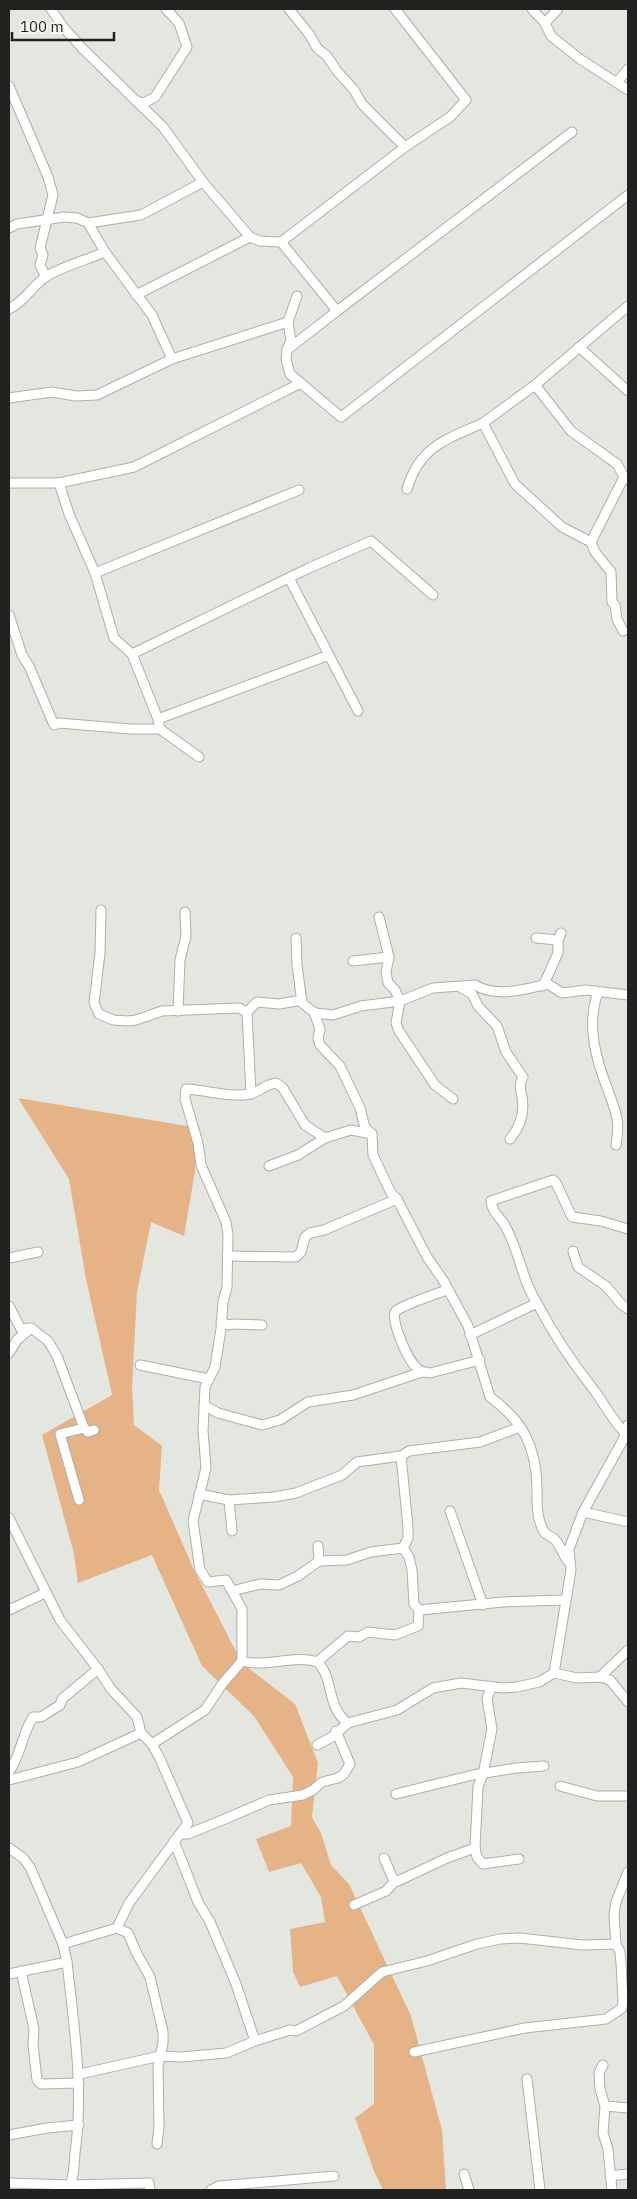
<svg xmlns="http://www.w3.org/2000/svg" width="637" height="2199" viewBox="0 0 637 2199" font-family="'IBM Plex Sans',sans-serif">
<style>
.grass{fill:#e6b386}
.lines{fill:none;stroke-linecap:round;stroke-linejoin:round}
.minor-casing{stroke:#adb0a8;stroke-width:11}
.minor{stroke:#fff;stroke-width:9}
</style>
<rect width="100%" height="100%" fill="#e4e7df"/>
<path class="grass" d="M 18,1098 L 199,1128 L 195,1171 L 184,1236 L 151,1222 L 137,1292 L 132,1387 L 134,1425 L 162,1446 L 159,1490 L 194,1570 L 242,1663 L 295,1704 L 318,1763 L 312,1817 L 321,1833 L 331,1865 L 349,1884 L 411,2016 L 442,2130 L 446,2190 L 383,2190 L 374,2171 L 355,2118 L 374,2104 L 374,2045 L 337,1976 L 300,1987 L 293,1972 L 290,1929 L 325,1922 L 321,1897 L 301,1863 L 269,1872 L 256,1839 L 291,1826 L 293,1777 L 254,1716 L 202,1666 L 152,1555 L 78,1583 L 74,1554 L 42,1435 L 112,1395 L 86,1279 L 69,1179 Z"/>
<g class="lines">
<defs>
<g id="minor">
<path d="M 51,9 L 64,28 L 84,50 L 163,127 L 203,182 L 250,237"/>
<path d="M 289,9 L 309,34 L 317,48 L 327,56 L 337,71 L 354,90 L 362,104 L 405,147"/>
<path d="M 532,9 L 545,23 L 551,36 L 580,59 L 628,90"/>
<path d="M 545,23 L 558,9"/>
<path d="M 617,82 L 628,69"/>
<path d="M 9,86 L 48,177 L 53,195 L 40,248 L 43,255 L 40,265 L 46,277"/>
<path d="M 136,101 L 144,103 L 155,97 L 187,47 L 179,23 L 166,9"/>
<path d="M 88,223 L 141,215 L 203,182"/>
<path d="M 9,228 L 17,224 L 64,217 L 77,218 L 88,223 L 105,252 L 152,315 L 172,359"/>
<path d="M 281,242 L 337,311 L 572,132"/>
<path d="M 136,295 L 250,237 L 260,241 L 281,242 L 405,147 L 450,117 L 466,100 L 395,9"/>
<path d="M 9,309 C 24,302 31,288 44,278 C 59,267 87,260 105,252"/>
<path d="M 337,311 L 287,350 L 286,359 L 290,374 L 341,417 L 628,195"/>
<path d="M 579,347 L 628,391"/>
<path d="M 287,349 L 291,341 L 288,322 L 297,296"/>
<path d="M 535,385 L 571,431 L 617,464 L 624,477 L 628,479"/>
<path d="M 9,398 L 52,392 L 76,396 L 97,395 L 172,359 L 288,322"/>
<path d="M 624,477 L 591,542 L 562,527 L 515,484 L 483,423 L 535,385 L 628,306"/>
<path d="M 9,483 L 59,483 L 134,467 L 299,384"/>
<path d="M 59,483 L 69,514 L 95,573 L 299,490"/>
<path d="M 407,489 C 420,446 445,440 483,423"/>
<path d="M 591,542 L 595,552 L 611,572 L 612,602 L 615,605 L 617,619 L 623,631"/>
<path d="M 95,573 L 114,638 L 132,654 L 158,719 L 160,729 L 199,757"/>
<path d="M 289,578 L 358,711"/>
<path d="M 9,615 L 22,655 L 29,666 L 54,725 L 59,723 L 130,729 L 160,729"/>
<path d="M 132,654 L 309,568 L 371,541 L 433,595"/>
<path d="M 158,719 L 329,655"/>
<path d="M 101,910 L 100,953 L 94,1003 L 99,1014 L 113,1020 L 128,1021 L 136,1020 L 162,1011 L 239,1008 L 247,1012"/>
<path d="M 379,917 L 389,957 L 386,972 L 388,983 L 395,990 L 400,1001 L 396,1023 L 399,1031 L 435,1085 L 453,1099"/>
<path d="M 296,938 L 297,965 L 302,1003 L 315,1013 L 333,1015 L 361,1006 L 400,1001 L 433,988 L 475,985 C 496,998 527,989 548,984 L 562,993 L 586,990 L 628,995"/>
<path d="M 536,938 L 558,940"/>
<path d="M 353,961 L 389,957"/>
<path d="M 543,986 L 558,953 L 558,940 L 561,933"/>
<path d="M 460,987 L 472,994 L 478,1006 L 497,1026 L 506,1052 L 523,1077 C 519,1085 520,1088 522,1097 C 525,1113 520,1127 510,1139"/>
<path d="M 598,992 C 586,1026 596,1060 609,1093 C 617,1115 620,1121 616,1145"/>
<path d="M 178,1011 L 180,960 L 186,936 L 185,912"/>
<path d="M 314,1012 L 320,1029 L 318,1038 L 320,1045 L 340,1066 L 360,1108 L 365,1128 L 372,1134 L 373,1155 L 391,1193 L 397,1199 L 427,1257 L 443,1280 L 468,1326 L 490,1397 C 523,1421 536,1446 537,1487 C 537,1503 536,1517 544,1532 C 547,1536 553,1536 556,1541 C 562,1548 563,1557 570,1563"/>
<path d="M 251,1094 L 247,1012 L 257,1002 L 279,1004 L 302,1000"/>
<path d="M 325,1138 L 305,1125 L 283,1088 L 276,1083 C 266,1084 259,1092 250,1094 C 229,1098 207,1090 186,1089 L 185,1099 L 198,1143 L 201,1165 L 226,1222 L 228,1235 L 227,1287 L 223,1302 L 221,1329 L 215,1367 L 205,1387 L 203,1431 L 206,1468 L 193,1521 L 200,1570 L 208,1582 L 226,1580 L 242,1609 L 242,1661 C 265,1668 296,1654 317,1662 C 334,1676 326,1708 348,1723 L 397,1710 L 433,1688 L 461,1683 L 503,1688 L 517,1687 L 539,1682 L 554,1673 L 577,1678 L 600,1677 L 610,1680 L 628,1702"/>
<path d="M 269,1166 L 298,1155 L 325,1138 L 351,1130 L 372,1134"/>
<path d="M 573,1251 L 578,1267 L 606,1286 L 622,1305 L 628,1309"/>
<path d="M 227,1256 L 296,1257 L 301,1252 L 305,1237 L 310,1233 L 324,1230 L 397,1199"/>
<path d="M 9,1258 L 38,1252"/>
<path d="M 447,1290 C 438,1293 401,1306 396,1311 C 389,1318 408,1360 416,1367 C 420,1372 424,1372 430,1373 L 480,1360"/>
<path d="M 537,1303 C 521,1279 519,1248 504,1224 C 498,1215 492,1212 491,1201 L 553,1180 L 556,1183 L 572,1217 L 601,1221 L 628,1229"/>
<path d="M 9,1306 L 21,1329 L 31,1328 L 17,1340 L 9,1353"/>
<path d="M 221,1322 L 229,1325 L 233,1324 L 262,1325"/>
<path d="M 31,1328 L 48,1341 L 57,1356 L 84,1428"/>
<path d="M 470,1335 L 537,1303 C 553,1334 572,1362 594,1390 C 605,1405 613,1421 626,1434"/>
<path d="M 140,1365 L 209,1379"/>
<path d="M 204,1405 L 218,1413 L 262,1425 L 280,1420 L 308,1402 L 353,1395 L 422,1372"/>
<path d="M 199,1494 L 229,1500 L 274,1497 L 296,1493 L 342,1475 L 357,1462 L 401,1456"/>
<path d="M 79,1500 L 60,1434 L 84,1428 L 88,1432 L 94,1430"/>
<path d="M 229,1500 L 232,1531"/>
<path d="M 450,1511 L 483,1605"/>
<path d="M 583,1512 L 628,1522"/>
<path d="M 9,1518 L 60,1620 L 98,1669 L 111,1689 L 137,1717 L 141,1733 L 152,1744 L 160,1759 L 188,1823 L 129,1903 L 117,1928"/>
<path d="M 403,1548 L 408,1538 L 408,1527 L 401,1456 L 409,1451 L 480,1442 L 520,1427"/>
<path d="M 319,1561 L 347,1560 L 371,1552 L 403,1548 L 409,1557 L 412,1570 L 414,1604 L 419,1610 L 503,1602 L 565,1600"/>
<path d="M 232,1591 L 260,1584 L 279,1585 L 298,1576 L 319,1561 L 318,1546"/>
<path d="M 9,1610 L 45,1593"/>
<path d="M 317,1662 L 348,1636 L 359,1637 L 368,1632 L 395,1635 L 418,1626 L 419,1610"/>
<path d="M 554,1673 L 571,1570 L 569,1549 L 583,1512 L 623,1440 L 628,1425"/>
<path d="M 600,1677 L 628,1650"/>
<path d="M 491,1687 L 487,1699 L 492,1729 L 483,1774 L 478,1787 L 475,1848 L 477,1857 L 483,1864 L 519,1859"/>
<path d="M 152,1744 L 205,1710 L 223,1683 L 242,1661"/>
<path d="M 317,1745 L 332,1737 L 348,1723"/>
<path d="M 9,1772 C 21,1755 22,1734 33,1717 L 41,1717 L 60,1705 L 62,1699 L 98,1669"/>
<path d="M 9,1780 L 78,1762 L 141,1733"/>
<path d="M 560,1786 L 597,1796 L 628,1796"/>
<path d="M 396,1794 L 473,1775 L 516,1768 L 544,1766"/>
<path d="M 181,1834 L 188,1834 L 225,1819 L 269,1800 L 303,1795 L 313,1790 L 322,1782 L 338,1778 L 344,1774 L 350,1764 L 336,1731"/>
<path d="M 174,1841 L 198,1902 L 210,1922 L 236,1984 L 255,2041"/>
<path d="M 9,1848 L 23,1858 L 30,1867 L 63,1944 L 67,1962 C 74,2026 84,2089 75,2153 C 74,2166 74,2179 68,2190"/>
<path d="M 384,1858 L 393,1879 L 398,1881 L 447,1858 L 475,1848"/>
<path d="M 354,1905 L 386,1891 L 395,1881"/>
<path d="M 63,1944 L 117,1928 L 128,1933 L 136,1952 L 150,1977 L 163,2032 L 163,2043 L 158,2066 L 159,2127 L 157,2144"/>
<path d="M 21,1971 L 34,2029 L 33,2045 L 37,2080 L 41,2084 L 79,2083"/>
<path d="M 9,1974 L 67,1962"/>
<path d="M 414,2052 L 525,2028 L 606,2019 L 622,2008 L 623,2000 L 621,1963 L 620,1952 L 616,1944 L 614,1915 L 616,1902 L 628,1872"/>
<path d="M 603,2065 L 599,2073 L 600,2089 L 605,2106 L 603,2133 L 608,2149 L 612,2190"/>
<path d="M 80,2074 L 160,2056 L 182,2057 L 226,2053 L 255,2041 L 290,2030 L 296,2031 L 344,2006 L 382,1972 L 427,1961 L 477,1944 L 500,1939 L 520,1938 L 582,1945 L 616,1944"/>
<path d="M 527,2079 L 540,2190"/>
<path d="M 605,2106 L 628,2108"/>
<path d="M 9,2135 L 47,2128 L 79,2125"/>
<path d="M 464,2174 L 469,2190"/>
<path d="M 610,2176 L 628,2174"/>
<path d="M 9,2183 L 71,2185 L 149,2183 L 150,2190"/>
<path d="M 211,2190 L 219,2186 L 334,2176"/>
</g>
</defs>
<use href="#minor" class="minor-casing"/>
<use href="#minor" class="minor"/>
</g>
<rect width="637" height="2199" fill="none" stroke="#21221f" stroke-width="20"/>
<path d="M12 32v8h102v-8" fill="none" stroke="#21221f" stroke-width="2.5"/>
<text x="20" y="32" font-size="15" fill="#21221f" stroke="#f1f5ec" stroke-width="4" paint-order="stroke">100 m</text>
</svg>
